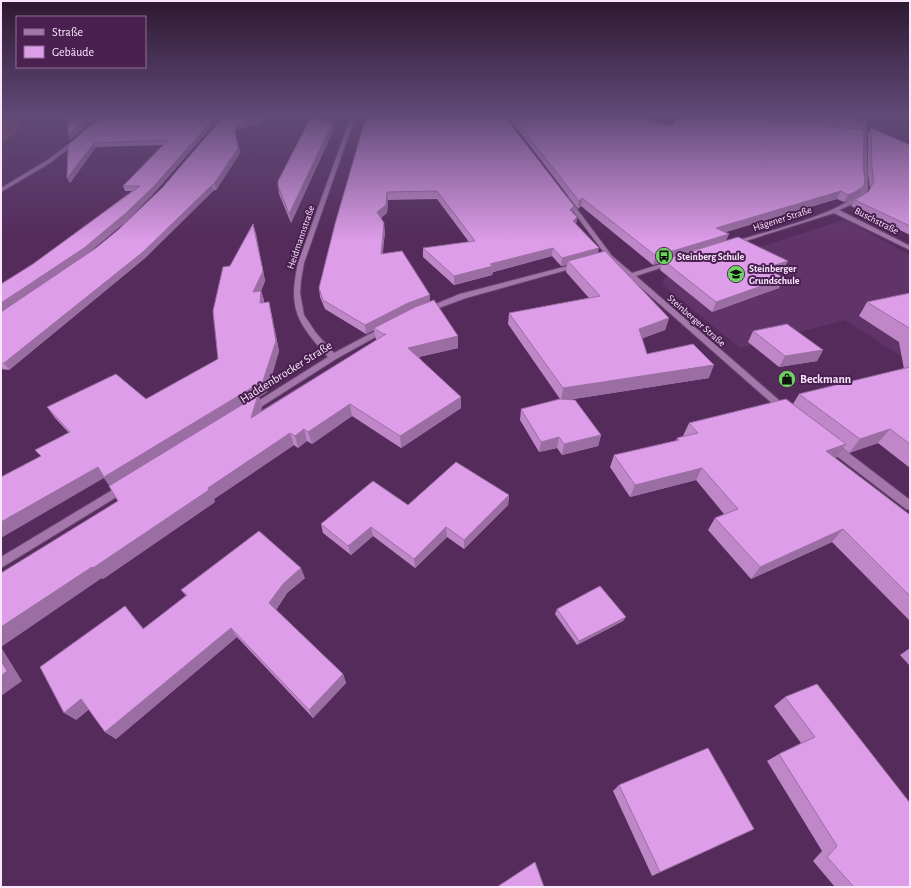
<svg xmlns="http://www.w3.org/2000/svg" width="911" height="888" viewBox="0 0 911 888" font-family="'Alegreya Sans',sans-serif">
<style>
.built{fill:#613469}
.green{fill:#904d4c}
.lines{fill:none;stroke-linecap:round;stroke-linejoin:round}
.minor-casing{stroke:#6a4870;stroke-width:2}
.minor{fill:#a476ac;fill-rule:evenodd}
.wall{fill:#bf87c8}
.shaded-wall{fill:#9b6ea3}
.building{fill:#de9de9;stroke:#9b6ea3}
.labels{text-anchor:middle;stroke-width:4;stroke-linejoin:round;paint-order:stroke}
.far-street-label{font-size:10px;fill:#fae6fd;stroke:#492050}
.far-poi-label{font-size:10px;font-weight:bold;fill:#fae6fd;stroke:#492050;text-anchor:start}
.street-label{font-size:12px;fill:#fae6fd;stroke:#492050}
.poi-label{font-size:12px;font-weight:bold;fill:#fae6fd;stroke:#492050;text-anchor:start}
</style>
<rect width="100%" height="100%" fill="#542b5b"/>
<path class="built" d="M 840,221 L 849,222 L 910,255 L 910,362 L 845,320 L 740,348 L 663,285 L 664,278 Z"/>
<path class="green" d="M 1,117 L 22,117 L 15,134 L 1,143 Z"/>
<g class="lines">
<defs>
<g id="minor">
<path d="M 351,117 L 355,117 L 304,263 L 301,280 L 300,293 L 304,315 L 316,333 L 334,353 L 383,327 L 389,327 L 390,329 L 336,359 L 253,412 L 247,412 L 245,410 L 247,408 L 328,357 C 297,322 288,310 298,263 Z"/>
<path d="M 862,117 L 866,117 L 868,190 L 859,201 L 839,210 L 910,246 L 910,250 L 834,213 L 733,245 L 729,245 L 729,243 C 764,232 835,216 861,192 Z"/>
<path d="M 76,139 L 80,140 L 50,163 L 1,192 L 1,188 L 46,161 Z"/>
<path d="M 564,197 L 568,197 L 612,256 L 632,273 L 671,261 L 675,261 L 675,263 L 636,276 L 788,408 L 790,410 L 788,412 L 782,412 L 630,278 L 627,277 L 626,275 L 608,258 L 564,199 Z"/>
<path d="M 579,263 L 581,264 L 581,266 L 466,298 L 428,312 L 425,312 L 421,310 L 460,294 Z"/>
<path d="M 829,440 L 833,441 L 910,500 L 910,510 L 906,509 L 825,447 L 824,444 L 825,441 Z"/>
<path d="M 124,483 L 128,484 L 129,487 L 128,490 L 1,568 L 1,557 Z"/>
</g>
</defs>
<use href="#minor" class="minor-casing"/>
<use href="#minor" class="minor"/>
</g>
<g class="wall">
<path d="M 102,117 L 220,117 L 156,191 L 129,219 L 87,254 L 1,312 L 33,264 L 132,191 L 125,191 L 123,186 L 163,145 L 96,147 L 70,183 L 67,178 Z"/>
<path d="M 223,117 L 263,117 L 260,123 L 235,130 L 240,153 L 216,190 L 214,190 L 145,258 L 9,370 L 1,369 L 1,312 L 96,248 L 118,230 L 163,187 Z"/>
<path d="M 366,117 L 573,213 L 577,217 L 576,224 L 598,253 L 669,318 L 665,330 L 642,338 L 647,354 L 709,378 L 567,400 L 601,435 L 598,446 L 562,455 L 557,448 L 539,452 L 520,420 L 521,409 L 560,399 L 508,324 L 509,313 L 589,298 L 566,272 L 567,265 L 561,266 L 552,256 L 493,272 L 492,275 L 454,285 L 423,257 L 423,248 L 469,242 L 437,199 L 388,200 L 387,213 L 381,218 L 385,232 L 382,254 L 430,302 L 458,348 L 419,357 L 461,408 L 401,448 L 352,416 L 312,444 L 307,441 L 298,448 L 294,445 L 214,499 L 215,502 L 103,579 L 102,578 L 118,501 L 109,485 L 104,478 L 41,456 L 69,433 L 55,418 L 47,407 L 146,399 L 218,359 L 230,266 L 253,224 L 256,234 L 265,281 L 261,291 L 264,300 L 264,303 L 269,302 L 271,312 L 279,351 L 267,392 L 259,397 L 262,407 L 261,411 L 376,340 L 374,330 L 366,334 L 325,309 L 320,297 L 319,288 Z"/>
<path d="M 508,117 L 640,117 L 653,122 L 672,126 L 679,117 L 849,117 L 864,124 L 861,129 L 864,186 L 860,193 L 851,200 L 844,202 L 837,199 L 725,232 L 729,234 L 726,240 L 783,271 L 776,273 L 779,288 L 712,312 L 660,270 L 662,262 L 653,265 L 581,206 L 578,209 Z"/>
<path d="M 332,124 L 333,131 L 291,223 L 279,194 L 278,186 Z"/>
<path d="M 871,128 L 910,145 L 910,235 L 851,206 L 855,200 L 869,191 L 870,188 L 868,174 L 868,133 Z"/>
<path d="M 910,293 L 910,468 L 878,443 L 849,453 L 843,448 L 837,457 L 835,458 L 910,515 L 910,621 L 832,542 L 751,579 L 708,530 L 715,518 L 724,514 L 696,480 L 630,497 L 610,467 L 614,455 L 676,441 L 677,438 L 684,436 L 683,436 L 689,423 L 793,404 L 799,394 L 904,369 L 899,342 L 859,316 L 867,302 Z"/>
<path d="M 753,331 L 823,350 L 817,361 L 779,367 L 748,342 Z"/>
<path d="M 509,495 L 508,505 L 464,549 L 447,537 L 415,568 L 373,536 L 351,555 L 323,533 L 321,524 L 408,505 Z"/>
<path d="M 305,578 L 287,593 L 276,610 L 343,674 L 346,683 L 313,718 L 237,637 L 116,739 L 105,732 L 89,709 L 76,720 L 125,606 L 133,616 L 144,629 L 186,596 L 181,590 Z"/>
<path d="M 557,609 L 626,617 L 623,621 L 577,645 L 555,614 Z"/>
<path d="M 910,648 L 910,666 L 900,655 Z"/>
<path d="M 817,684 L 910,887 L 835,887 L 813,861 L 822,851 L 767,761 L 779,754 L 801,743 L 774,706 L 785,697 Z"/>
<path d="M 619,785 L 754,829 L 652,876 L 613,791 Z"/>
</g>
<g class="shaded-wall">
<path d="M 91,117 L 100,117 L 88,125 L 70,140 L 68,135 L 86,120 Z"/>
<path d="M 215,117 L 220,117 L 156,191 L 129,219 L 87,254 L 1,312 L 1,303 L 84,248 Z"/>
<path d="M 259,117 L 263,117 L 260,123 L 235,130 L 240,153 L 216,190 L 214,184 L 234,126 Z"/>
<path d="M 332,124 L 333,131 L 291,223 L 289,214 Z"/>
<path d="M 94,143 L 96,147 L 70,183 L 67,178 Z"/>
<path d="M 212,185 L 214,190 L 145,258 L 9,370 L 4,363 Z"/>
<path d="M 864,186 L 860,193 L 851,200 L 844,202 L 848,195 Z"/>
<path d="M 841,191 L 837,199 L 713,236 L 716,228 Z"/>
<path d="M 387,192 L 388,200 L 387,213 L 378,220 L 377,212 Z"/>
<path d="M 582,198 L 581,206 L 578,209 L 579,201 Z"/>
<path d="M 574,206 L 573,214 L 570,210 Z"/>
<path d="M 577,217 L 576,225 L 573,221 Z"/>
<path d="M 384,223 L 385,232 L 382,262 L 381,254 Z"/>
<path d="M 253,224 L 256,234 L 265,281 L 256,302 L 253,292 Z"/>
<path d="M 729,234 L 725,242 L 663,260 L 662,262 L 653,265 L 656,256 Z"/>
<path d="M 553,248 L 552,256 L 493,272 L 492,275 L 454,285 L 454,276 L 490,264 Z"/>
<path d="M 599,248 L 597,257 L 568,261 L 567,265 L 561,266 L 562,258 Z"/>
<path d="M 788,261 L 783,271 L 762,278 L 766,268 Z"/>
<path d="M 784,278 L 779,288 L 712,312 L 716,302 Z"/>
<path d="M 261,291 L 264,300 L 263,313 L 260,303 Z"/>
<path d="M 430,295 L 430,304 L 374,328 L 374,330 L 366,334 L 365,325 L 408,303 Z"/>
<path d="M 269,302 L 271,312 L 279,351 L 267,392 L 259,397 L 262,407 L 255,429 L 111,488 L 104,478 L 1,538 L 1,522 L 98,467 L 263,381 Z"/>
<path d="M 669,318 L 665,330 L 636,341 L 639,329 Z"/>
<path d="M 458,336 L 458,348 L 409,359 L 408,348 Z"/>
<path d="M 823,350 L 817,361 L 779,367 L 785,356 Z"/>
<path d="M 714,365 L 709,378 L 561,401 L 563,388 Z"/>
<path d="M 461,397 L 461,408 L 401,448 L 400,436 Z"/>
<path d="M 350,404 L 352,416 L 312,444 L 308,432 Z"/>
<path d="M 304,429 L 307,441 L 298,448 L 295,436 Z"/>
<path d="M 890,429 L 878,443 L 849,453 L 860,439 Z"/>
<path d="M 290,433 L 294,445 L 214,499 L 215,502 L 103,579 L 102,578 L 1,647 L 1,627 Z"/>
<path d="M 601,435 L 598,446 L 562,455 L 564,444 Z"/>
<path d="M 559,437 L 557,448 L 539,452 L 541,442 Z"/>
<path d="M 846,444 L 837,457 L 817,464 L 826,451 Z"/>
<path d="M 702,468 L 696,480 L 630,497 L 635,485 Z"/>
<path d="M 509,495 L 508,505 L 464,549 L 464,540 Z"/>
<path d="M 371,527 L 373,536 L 351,555 L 348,546 Z"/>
<path d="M 446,527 L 447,537 L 415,568 L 414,559 Z"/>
<path d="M 843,529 L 832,542 L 751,579 L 760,567 Z"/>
<path d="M 301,568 L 305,578 L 287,593 L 274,613 L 269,603 L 283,584 Z"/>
<path d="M 626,617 L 623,621 L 577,645 L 579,641 Z"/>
<path d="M 231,628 L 237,637 L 116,739 L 105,732 Z"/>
<path d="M 1,647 L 22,681 L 1,696 Z"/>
<path d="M 343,674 L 346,683 L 313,718 L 309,710 Z"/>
<path d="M 81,699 L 92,707 L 76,720 L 64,713 Z"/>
</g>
<g class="building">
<path d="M 68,117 L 91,117 L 86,120 L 68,135 Z"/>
<path d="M 102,117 L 215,117 L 154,186 L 126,213 L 84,248 L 1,303 L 1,284 L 33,264 L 140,186 L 123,186 L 168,140 L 94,143 L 67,178 L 68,145 L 91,125 Z"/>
<path d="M 223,117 L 259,117 L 258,118 L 234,126 L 238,148 L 214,184 L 212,185 L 143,252 L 4,363 L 1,363 L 1,312 L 96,248 L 118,230 L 163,187 Z"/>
<path d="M 311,117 L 318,117 L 332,124 L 289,214 L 278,186 L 278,181 Z"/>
<path d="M 366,117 L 505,117 L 574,206 L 570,210 L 577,217 L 573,221 L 599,248 L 562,258 L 553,248 L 490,264 L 493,266 L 454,276 L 423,248 L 475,241 L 437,191 L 387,192 L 386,205 L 377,212 L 384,223 L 381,254 L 402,251 L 430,295 L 408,303 L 365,325 L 323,300 L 319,288 L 335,224 Z"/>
<path d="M 513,117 L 640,117 L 653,122 L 672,126 L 679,117 L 750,117 L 751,118 L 864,130 L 863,167 L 865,179 L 864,186 L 855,192 L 848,195 L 841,191 L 716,228 L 729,234 L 656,256 L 582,198 L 579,201 Z"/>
<path d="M 798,117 L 849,117 L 864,124 Z"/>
<path d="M 871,128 L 910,145 L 910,226 L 855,200 L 869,191 L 874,181 L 872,168 Z"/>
<path d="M 253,224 L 263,271 L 253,292 L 261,291 L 260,303 L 269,302 L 276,341 L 263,381 L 104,477 L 98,467 L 1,522 L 1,477 L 41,456 L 35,450 L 70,432 L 47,407 L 116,374 L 146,399 L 218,359 L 213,311 L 223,267 L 230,266 Z"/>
<path d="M 738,237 L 788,261 L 766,268 L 784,278 L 716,302 L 663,260 Z"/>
<path d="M 605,251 L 669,318 L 639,329 L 647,354 L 693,344 L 714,365 L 563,388 L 509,313 L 600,296 L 568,261 Z"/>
<path d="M 910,293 L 910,333 L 909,328 L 867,302 Z"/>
<path d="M 434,300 L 458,336 L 408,348 L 461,397 L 400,436 L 350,404 L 308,432 L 304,429 L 295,436 L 290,433 L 208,488 L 209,490 L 93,568 L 92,567 L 1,627 L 1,573 L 118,501 L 109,486 L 258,395 L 251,418 L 386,334 L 383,334 L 374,328 L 415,307 Z"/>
<path d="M 787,324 L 823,350 L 785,356 L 753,331 Z"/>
<path d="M 910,367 L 910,444 L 890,429 L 860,439 L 799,394 Z"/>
<path d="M 560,399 L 575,400 L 601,435 L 564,444 L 559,437 L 541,442 L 521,409 Z"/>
<path d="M 786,399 L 846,444 L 826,451 L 910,515 L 910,596 L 843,529 L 760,567 L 715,518 L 738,509 L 702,468 L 635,485 L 614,455 L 679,440 L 677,438 L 698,433 L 689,423 Z"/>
<path d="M 456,462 L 509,495 L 464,540 L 446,527 L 414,559 L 371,527 L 348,546 L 321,524 L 373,481 L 408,505 Z"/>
<path d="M 259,531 L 301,568 L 283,584 L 269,603 L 343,674 L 309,710 L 231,628 L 105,732 L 81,699 L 64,713 L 40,667 L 125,606 L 143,629 L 187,595 L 181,590 Z"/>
<path d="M 600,586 L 626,617 L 579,641 L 557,609 Z"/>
<path d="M 1,661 L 7,671 L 1,676 Z"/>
<path d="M 817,684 L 910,803 L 910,887 L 854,887 L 827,857 L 837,846 L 779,754 L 815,737 L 785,697 Z"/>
<path d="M 708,748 L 754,829 L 660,872 L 619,785 Z"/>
<path d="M 535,862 L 544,887 L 497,887 Z"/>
</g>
<linearGradient id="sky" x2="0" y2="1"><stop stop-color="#2e1832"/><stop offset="0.48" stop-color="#614a77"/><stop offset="1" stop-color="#614a77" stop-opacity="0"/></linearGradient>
<rect width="911" height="242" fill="url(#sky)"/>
<defs>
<symbol id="bus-disc" viewBox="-11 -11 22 22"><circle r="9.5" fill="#6dd361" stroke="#492050"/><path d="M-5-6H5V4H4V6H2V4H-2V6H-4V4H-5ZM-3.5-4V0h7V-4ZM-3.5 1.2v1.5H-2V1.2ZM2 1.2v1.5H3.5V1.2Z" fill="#111"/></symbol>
<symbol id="school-disc" viewBox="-11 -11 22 22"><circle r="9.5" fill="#6dd361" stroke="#492050"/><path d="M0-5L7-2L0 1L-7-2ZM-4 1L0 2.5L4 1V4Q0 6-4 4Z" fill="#111"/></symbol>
<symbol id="shop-disc" viewBox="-11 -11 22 22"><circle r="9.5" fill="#6dd361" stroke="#492050"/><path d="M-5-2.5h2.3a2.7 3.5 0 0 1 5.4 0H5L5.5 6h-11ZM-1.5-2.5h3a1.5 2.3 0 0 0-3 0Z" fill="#111"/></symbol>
</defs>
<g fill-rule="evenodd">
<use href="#bus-disc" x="654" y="246" width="20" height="20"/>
<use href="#school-disc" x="726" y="264" width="20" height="20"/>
<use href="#shop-disc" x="777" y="369" width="20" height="20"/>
</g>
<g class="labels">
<g class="far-street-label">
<text transform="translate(782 218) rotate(-18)" y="4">Hägener Straße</text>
<text transform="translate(877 220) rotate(27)" y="4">Buschstraße</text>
<text transform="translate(300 237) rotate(-71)" y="4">Heidmannstraße</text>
<text transform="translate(697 320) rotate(41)" y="4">Steinberger Straße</text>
</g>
<g class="far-poi-label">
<text x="677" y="260">Steinberg Schule</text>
<text x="749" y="272">Steinberger<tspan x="749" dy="12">Grundschule</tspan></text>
</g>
<g class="street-label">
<text transform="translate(286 372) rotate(-32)" y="4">Haddenbrocker Straße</text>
</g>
<g class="poi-label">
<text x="800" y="383">Beckmann</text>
</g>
</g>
<rect width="911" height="888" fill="none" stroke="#fae6fd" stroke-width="4"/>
<rect x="16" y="16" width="130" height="52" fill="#492050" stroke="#906f95"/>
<rect x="24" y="29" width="20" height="6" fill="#a476ac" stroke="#906f95"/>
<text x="52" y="36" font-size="12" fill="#fae6fd">Straße</text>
<rect x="24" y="46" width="20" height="12" fill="#de9de9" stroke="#906f95"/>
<text x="52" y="56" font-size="12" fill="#fae6fd">Gebäude</text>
</svg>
